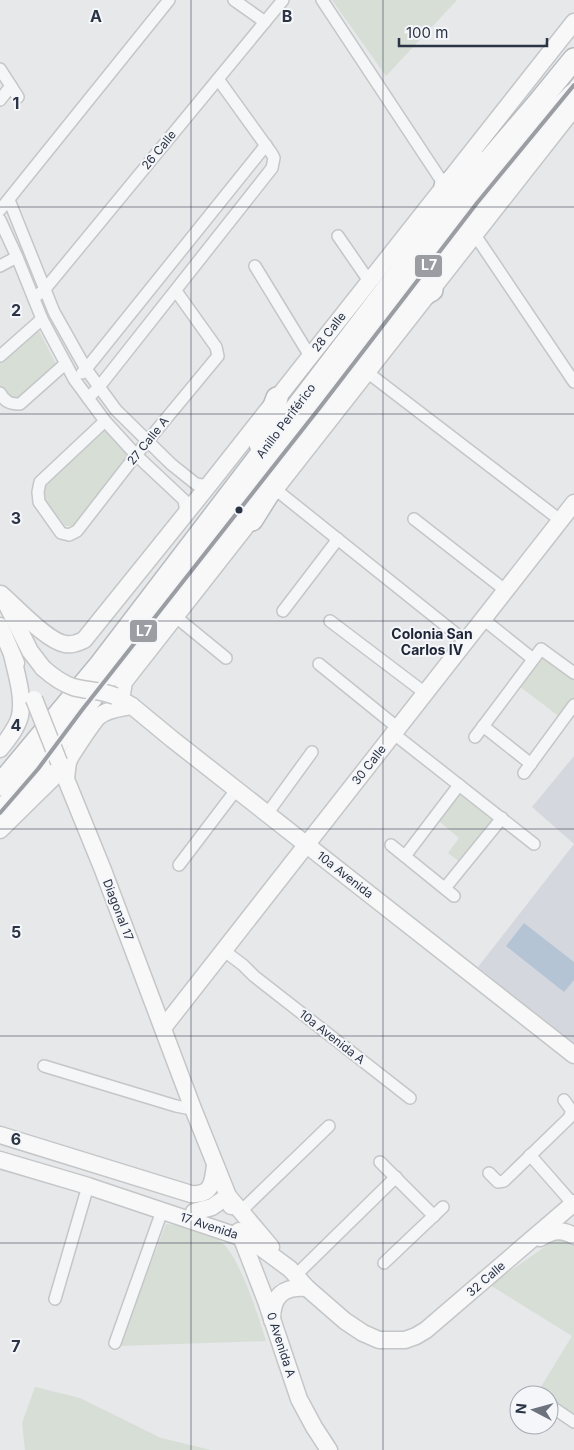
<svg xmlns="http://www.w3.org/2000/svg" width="574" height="1450" viewBox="0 0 574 1450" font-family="Inter,sans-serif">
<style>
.built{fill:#d4d7dd}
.green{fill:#d6ded6}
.water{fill:#b4c4d5}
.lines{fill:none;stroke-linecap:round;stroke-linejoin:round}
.street-casing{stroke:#c4c6c8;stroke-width:14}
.secondary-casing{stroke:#c4c6c8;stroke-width:19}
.highway-casing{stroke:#b8bbbf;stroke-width:24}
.street{stroke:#f5f6f7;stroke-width:11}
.secondary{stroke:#f8f8f8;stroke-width:16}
.highway{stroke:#f8f8f8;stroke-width:21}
.secondary-bridge-casing{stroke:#c4c6c8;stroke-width:19;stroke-linecap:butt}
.secondary-bridge{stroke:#f8f8f8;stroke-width:16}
.bus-1-casing{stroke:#f4f6f9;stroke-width:8}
.bus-1{stroke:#9b9da2;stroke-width:4}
.grid{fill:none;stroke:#2b3445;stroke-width:1;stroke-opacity:0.55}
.bus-dot{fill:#2b3445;stroke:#f4f6f9;stroke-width:2}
.labels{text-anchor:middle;stroke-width:4;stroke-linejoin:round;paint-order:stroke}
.street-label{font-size:12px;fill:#2b3445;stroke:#f4f6f9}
.neighbourhood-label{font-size:14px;font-weight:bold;fill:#1d2536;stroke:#f4f6f9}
.grid-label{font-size:16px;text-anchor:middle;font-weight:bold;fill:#2b3445;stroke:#f4f6f9;stroke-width:4;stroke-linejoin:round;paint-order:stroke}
.line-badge{stroke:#f4f6f9;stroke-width:2}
.badge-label{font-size:14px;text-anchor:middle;font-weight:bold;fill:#fff}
</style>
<rect width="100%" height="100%" fill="#e6e8ea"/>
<path class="built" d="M 574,756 L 574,1045 L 478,967 L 574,844 L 532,807 Z"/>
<g class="green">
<path d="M 332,0 L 457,0 L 386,76 Z"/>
<path d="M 38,329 L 57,366 L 11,404 L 0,399 L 0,361 Z"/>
<path d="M 104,429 L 129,456 L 74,526 L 65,526 L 44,499 L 44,486 Z"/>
<path d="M 542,656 L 574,680 L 574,698 L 560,717 L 519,686 Z"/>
<path d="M 461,793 L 494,820 L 460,862 L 448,853 L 459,838 L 439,821 Z"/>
<path d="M 166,1224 C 184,1226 205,1230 220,1241 C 239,1254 259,1318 266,1341 L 119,1346 Z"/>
<path d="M 562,1235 L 574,1245 L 574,1422 L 549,1405 L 549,1395 L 536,1395 L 572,1336 L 490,1285 Z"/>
<path d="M 35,1387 L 80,1398 L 161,1438 L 211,1450 L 25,1450 L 22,1423 Z"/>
</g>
<path class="water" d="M 524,923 L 574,962 L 574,980 L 564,992 L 506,946 Z"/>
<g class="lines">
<defs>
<g id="street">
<path d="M 234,0 L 265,22"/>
<path d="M 322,0 L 445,186"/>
<path d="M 0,69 L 18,97"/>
<path d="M 0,100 L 11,86"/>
<path d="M 9,200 L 54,312 L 86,369 L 116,410 L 171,464 L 196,484 L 208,486"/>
<path d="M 0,210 L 169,0"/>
<path d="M 0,220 L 17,257 L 42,319 L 74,379 L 105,421 L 136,455 L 184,500 L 186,513"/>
<path d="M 474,230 L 475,235 L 574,382"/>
<path d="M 338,236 L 369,281"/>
<path d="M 0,266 L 17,257"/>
<path d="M 255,266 L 310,356"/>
<path d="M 34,298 L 45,289 L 283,0"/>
<path d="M 0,356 L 42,319"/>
<path d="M 367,372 L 560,520"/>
<path d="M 82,373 L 86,369 L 266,145"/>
<path d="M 0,393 C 5,402 10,404 20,404 L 65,364"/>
<path d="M 88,398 L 99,387 L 272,168 L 274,158 L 272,154 L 218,79"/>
<path d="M 105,421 L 40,482 L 38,492 L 39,502 L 61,533 L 69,535 L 77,531 L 136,455 L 218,356 L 216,347 L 176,291"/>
<path d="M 275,489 L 465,641"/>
<path d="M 414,519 L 505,590"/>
<path d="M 283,611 L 338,539"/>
<path d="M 176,617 L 226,658"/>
<path d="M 483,619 L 533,659"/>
<path d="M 330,621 L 425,693"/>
<path d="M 319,664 L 398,728"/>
<path d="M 483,726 L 531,764"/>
<path d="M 394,734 L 534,844"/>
<path d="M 475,737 L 541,649 L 574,673"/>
<path d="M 524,773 L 574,705"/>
<path d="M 267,814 L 312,752"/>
<path d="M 391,845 L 454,896"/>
<path d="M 405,856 L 459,785"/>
<path d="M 179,865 L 236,790"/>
<path d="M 445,888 L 502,818"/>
<path d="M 223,950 L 243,965 L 254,976 L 410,1098"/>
<path d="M 44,1066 L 176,1106 L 186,1108 L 192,1106"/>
<path d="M 530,1155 L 573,1204"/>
<path d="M 380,1162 L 434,1216"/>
<path d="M 489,1173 L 498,1182 L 504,1181 L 569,1118 L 572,1111 L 564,1100"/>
<path d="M 240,1212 L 329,1126"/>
<path d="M 384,1263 L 443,1207"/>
<path d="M 296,1275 L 396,1177"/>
<path d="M 55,1299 L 88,1186"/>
<path d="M 115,1343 L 162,1211"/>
<path d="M 549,1405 L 574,1422"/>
</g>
<g id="secondary">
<path d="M 1,594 C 16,607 47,641 65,644 C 73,645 77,643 84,640 L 208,486 L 574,22"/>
<path d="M 5,601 L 30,651 L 43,668"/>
<path d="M 0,626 L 16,663"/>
<path d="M 115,696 L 132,706 L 172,739 L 574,1055"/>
<path d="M 121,699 L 124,682 L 574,108"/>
<path d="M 0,749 C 8,739 17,728 20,716 C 24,696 16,673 12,654"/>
<path d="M 59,762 L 103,870 L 192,1106 L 228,1196 L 271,1247"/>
<path d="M 66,778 L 68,762 L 71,756 C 78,745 90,726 98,717 C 107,709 121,708 132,706"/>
<path d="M 0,830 L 62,769"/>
<path d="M 163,1028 L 574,503"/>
<path d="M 0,1135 L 191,1194 C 212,1196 213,1182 215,1165"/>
<path d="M 0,1160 L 88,1186 L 252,1241 L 290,1269 L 307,1288 L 345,1321 L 363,1333 L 379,1340 L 405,1340 L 416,1336 L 426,1330 L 574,1203"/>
<path d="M 194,1212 L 212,1207 L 228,1196 L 231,1206"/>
<path d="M 239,1231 L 266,1301 L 299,1399 L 314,1427 L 329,1450"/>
<path d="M 540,1238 C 552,1231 561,1228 574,1236"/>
<path d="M 272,1320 C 272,1296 283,1286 307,1288"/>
</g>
<g id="highway">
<path d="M 445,186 L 460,174 L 475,160"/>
<path d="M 402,307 L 432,290"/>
<path d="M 260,444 L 277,398"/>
<path d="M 252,520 L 272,488"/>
<path d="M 0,785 L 99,666 L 455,200 L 538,103 L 574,59"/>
<path d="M 0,813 L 38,769 L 82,710 L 321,406 L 477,203 L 540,128 L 574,94"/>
</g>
</defs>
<use href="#street" class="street-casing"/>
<use href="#secondary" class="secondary-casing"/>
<use href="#highway" class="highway-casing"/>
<use href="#street" class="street"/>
<use href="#secondary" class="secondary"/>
<use href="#highway" class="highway"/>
<defs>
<g id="secondary-bridge">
<path d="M 43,668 C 52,676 61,683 73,687 C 87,691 100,690 115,696"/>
<path d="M 34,699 L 59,762"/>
</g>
</defs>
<use href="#secondary-bridge" class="secondary-bridge-casing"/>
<use href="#secondary-bridge" class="secondary-bridge"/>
<defs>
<path id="bus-1" d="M 0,813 L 38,769 L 82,710 L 321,406 L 477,203 L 574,85"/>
</defs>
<use href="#bus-1" class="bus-1-casing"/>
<use href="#bus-1" class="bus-1"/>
</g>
<path class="grid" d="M 191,0 L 191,1450M 383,0 L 383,1450M 0,207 L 574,207M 0,414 L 574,414M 0,621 L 574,621M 0,829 L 574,829M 0,1036 L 574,1036M 0,1243 L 574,1243"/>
<circle class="bus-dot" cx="239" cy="510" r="4.5"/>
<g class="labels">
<g class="street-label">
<text transform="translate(159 150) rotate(-51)" y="4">26 Calle</text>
<text transform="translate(329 332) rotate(-52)" y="4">28 Calle</text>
<text transform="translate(286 421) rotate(-53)" y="4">Anillo Periférico</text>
<text transform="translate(148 441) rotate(-51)" y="4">27 Calle A</text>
<text transform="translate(369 765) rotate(-52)" y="4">30 Calle</text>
<text transform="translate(345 875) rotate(38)" y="4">10a Avenida</text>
<text transform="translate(118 910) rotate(69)" y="4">Diagonal 17</text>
<text transform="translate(332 1037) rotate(38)" y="4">10a Avenida A</text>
<text transform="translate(209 1226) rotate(18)" y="4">17 Avenida</text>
<text transform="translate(486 1279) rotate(-41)" y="4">32 Calle</text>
<text transform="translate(281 1345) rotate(72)" y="4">0 Avenida A</text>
</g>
<g class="neighbourhood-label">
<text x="432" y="639">Colonia San<tspan x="432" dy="16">Carlos IV</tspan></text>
</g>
</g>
<g class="grid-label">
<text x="96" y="22">A</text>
<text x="287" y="22">B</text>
<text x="16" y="109">1</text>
<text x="16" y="316">2</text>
<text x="16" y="524">3</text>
<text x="16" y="731">4</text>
<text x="16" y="938">5</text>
<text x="16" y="1145">6</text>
<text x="16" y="1352">7</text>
</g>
<g class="line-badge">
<rect x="414" y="254" width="29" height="24" rx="5" fill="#9b9da2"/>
<rect x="129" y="619" width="29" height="24" rx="5" fill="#9b9da2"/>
</g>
<g class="badge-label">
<text x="429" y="270">L7</text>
<text x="144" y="636">L7</text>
</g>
<g transform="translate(534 1410) rotate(276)"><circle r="24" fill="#f4f6f9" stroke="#a4a8b1"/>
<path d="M0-4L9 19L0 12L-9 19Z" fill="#6c737f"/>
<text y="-8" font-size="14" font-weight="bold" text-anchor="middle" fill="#2b3445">N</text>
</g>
<path d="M399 38v8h148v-8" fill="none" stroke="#2b3445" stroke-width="2.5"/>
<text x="406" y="38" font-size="15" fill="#2b3445" stroke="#f4f6f9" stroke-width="4" paint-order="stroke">100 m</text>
</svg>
